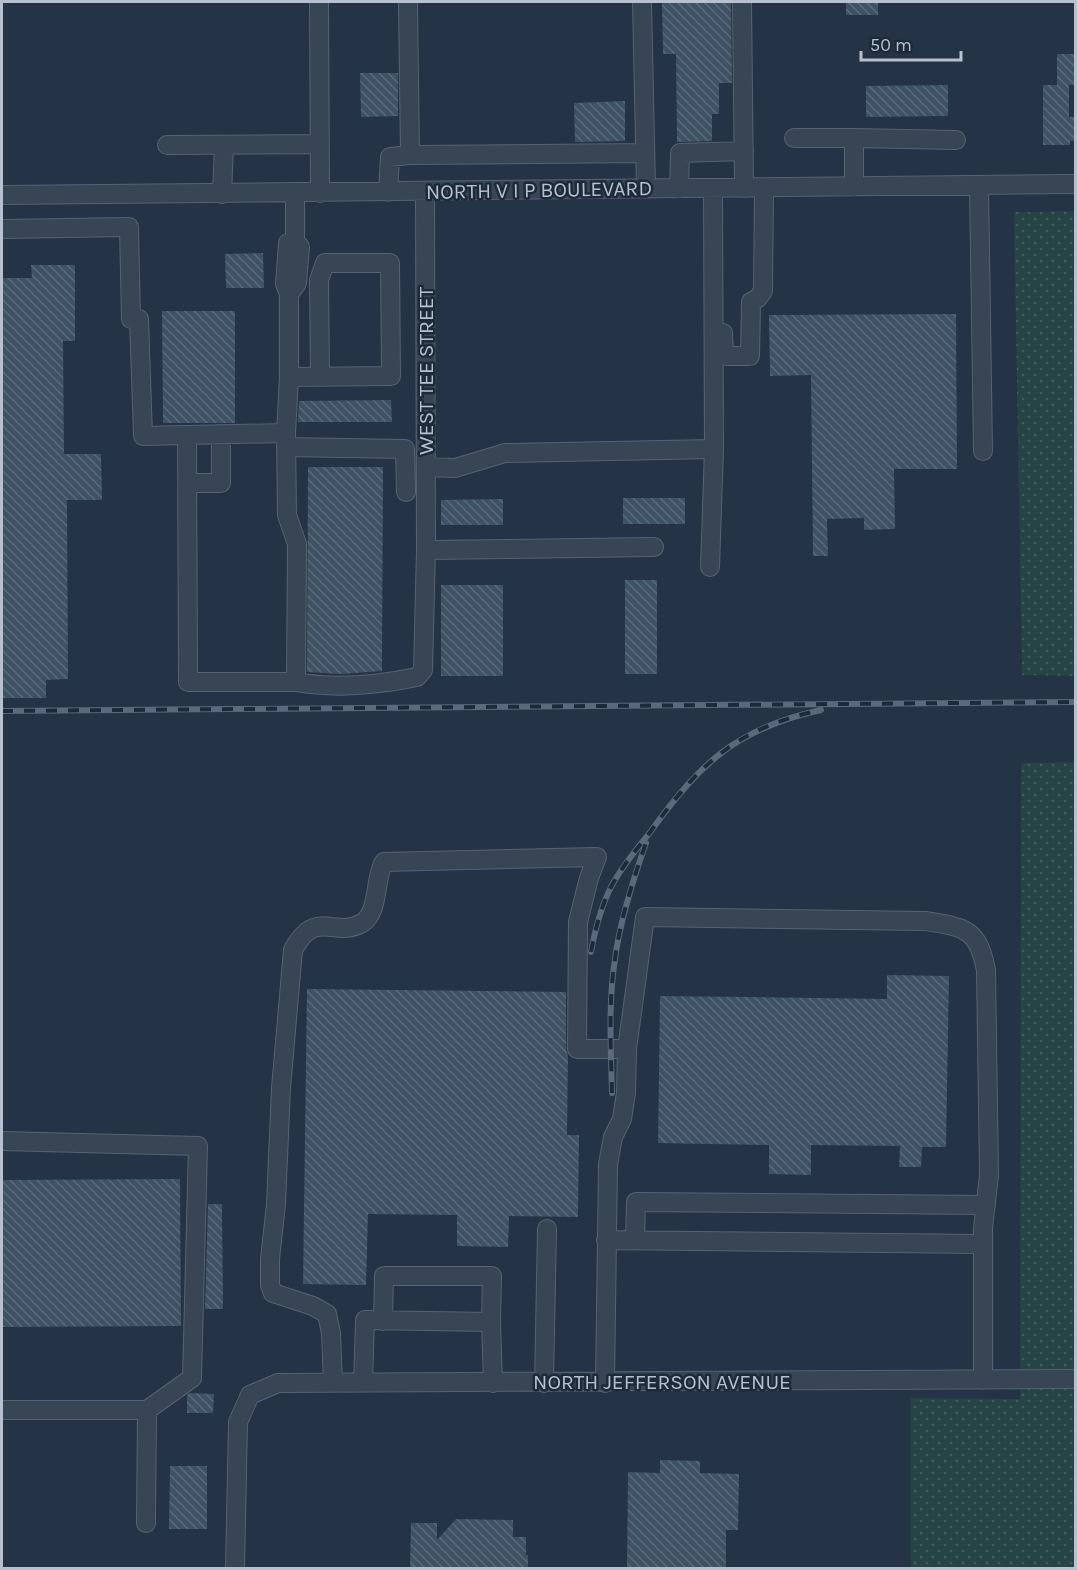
<svg xmlns="http://www.w3.org/2000/svg" width="1077" height="1570" font-family="Karla,sans-serif">
	<style>
		.grass { fill: url(#grass-dots) }
		.building { fill: url(#building-back-hatch) }
		.lines { fill: none; stroke-linecap: round; stroke-linejoin: round }
		.minor-casing { stroke: #576371; stroke-width: 20 }
		.minor { stroke: #384554; stroke-width: 18 }
		.rail-casing { stroke: #5a697b; stroke-width: 6 }
		.rail { stroke: #1d2a39; stroke-width: 4; stroke-dasharray: 11; stroke-linecap: butt }
		.labels { text-anchor: middle; stroke-width: 5; stroke-linejoin: round; paint-order: stroke }
		.street-label { font-size: 21px; fill: #b6c0ce; stroke: #1d2a39 }
	</style>
	<defs>
		<pattern id="grass-dots" width="8" height="8" patternUnits="userSpaceOnUse" patternTransform="scale(1.5)"><rect width="8" height="8" fill="#264345"/><path d="M2 2h.1M6 6h.1" fill="none" stroke="#435c5f" stroke-width="1.8" stroke-linecap="round"/></pattern>
		<pattern id="building-back-hatch" width="6" height="6" patternUnits="userSpaceOnUse" patternTransform="scale(1.5)"><rect width="6" height="6" fill="#3f5264"/><path d="M-1 5l2 2M0 0l6 6M5-1l2 2" fill="none" stroke="#586979"/></pattern>
	</defs>
	<rect width="100%" height="100%" fill="#243345"/>
	<path class="grass" d="M1075,211V676L1022,675L1014,212Z
		M1075,762V1568H911V1398L1020,1399L1021,763Z"/>
	<path class="building" d="M662,2H731L732,83H719V114H712V141L677,142L676,54H663Z
		M846,2H878V15H846Z
		M1057,54H1076V85H1069V117H1076V141H1070V145H1043V85H1057Z
		M360,73H398V116L361,117Z
		M948,85V116L866,117V86Z
		M625,101V141L575,142L574,103Z
		M263,253L264,288H226L225,254Z
		M31,265H75V341H63L64,454H101L102,500H67L68,679L46,680V698H2V278H32Z
		M162,311H235V423H163Z
		M956,314L957,469H894L895,529L864,530V518L827,519L828,556H813L811,375L770,376L769,315Z
		M391,400L392,422H298L299,401Z
		M308,467H383L382,671L341,674L307,672Z
		M623,498H685V524H623Z
		M503,499V525H441V500Z
		M625,580H657V674H625Z
		M441,585H503V676H441Z
		M887,975L949,976L946,1147H922L921,1167H899L900,1146L811,1145V1175L769,1174V1145L658,1143L660,996L887,999Z
		M307,989L566,992V1049L568,1056L567,1135H579L578,1217L509,1216L508,1247L457,1246V1215L368,1214L366,1285L303,1284Z
		M180,1179L181,1326L2,1327V1180Z
		M208,1204H222L223,1309H205Z
		M190,1393L214,1394L213,1413H187V1395Z
		M660,1460L700,1461V1473L739,1474L738,1530H726V1569H627L628,1472L660,1473Z
		M170,1466H207V1529H169Z
		M456,1519L513,1520V1537H526V1555H528V1569H410L411,1523H437V1540Z"/>
	<g class="lines">
		<defs>
			<path id="minor" d="M319,2L320,193
				M642,2L646,189
				M742,2L744,188
				M794,138H854
				M167,145L320,144
				M410,155L645,153
				M979,185L983,451
				M854,187V138L956,140
				M679,189L680,153L744,151
				M388,192L390,157L410,155L408,2
				M222,194L224,145
				M2,195L1076,184
				M2,229L129,227L131,319H139L143,436L187,435
				M295,241L288,243L285,284L289,294L297,283L300,247L295,241V193
				M289,294V377L391,376L390,263H325L319,280L320,377
				M723,333L724,354L727,356H750L751,302L758,298L763,291L764,188
				M286,433L187,435L188,682H296L297,544L287,515L286,433L289,377
				M286,447L405,449L406,492
				M426,467L455,468L505,453L714,449L713,188
				M188,483H221V435
				M426,550L654,547
				M710,567L714,449
				M296,682C335,689 378,685 417,677L423,670L426,550L425,192
				M2,1141L198,1146L192,1378L147,1410L146,1523
				M606,1240L983,1244
				M635,1240L636,1202L986,1205
				M383,1321L384,1276H492L491,1322
				M333,1383L331,1333L327,1314L313,1306L273,1293L270,1285V1259L276,1204L281,1088L293,950C316,907 334,939 362,923C380,912 374,878 384,862L597,857L589,878L578,922L577,1049H627
				M363,1383L365,1320L491,1322L493,1383
				M544,1383L547,1229
				M605,1383L608,1164L613,1137L622,1119L626,1093L627,1049L645,917L925,921C964,927 978,928 986,970L989,1175L983,1228V1380
				M2,1410H147
				M235,1568L238,1422L250,1395L278,1383L1076,1379"/>
		</defs>
		<use href="#minor" class="minor-casing"/>
		<use href="#minor" class="minor"/>
		<defs>
			<path id="rail" d="M2,711L1076,702
				M591,952C595,930 601,907 611,887C622,866 637,849 651,831C700,763 737,728 821,710
				M612,1093C611,1049 608,1003 615,959C620,920 633,880 646,843"/>
		</defs>
		<use href="#rail" class="rail-casing"/>
		<use href="#rail" class="rail"/>
	</g>
	<g class="labels">
		<g class="street-label">
			<text transform="translate(539 190) rotate(-1)" y="7">NORTH V I P BOULEVARD</text>
			<text transform="translate(426 371) rotate(-90)" y="7">WEST TEE STREET</text>
			<text x="662" y="1389">NORTH JEFFERSON AVENUE</text>
		</g>
	</g>
	<rect width="1077" height="1570" fill="none" stroke="#b6c0ce" stroke-width="6"/>
	<path d="M861 51v9h100v-9" fill="none" stroke="#b6c0ce" stroke-width="3"/>
	<text x="870" y="51" font-size="18" fill="#b6c0ce" stroke="#1d2a39" stroke-width="4.5" paint-order="stroke">50 m</text>
</svg>
